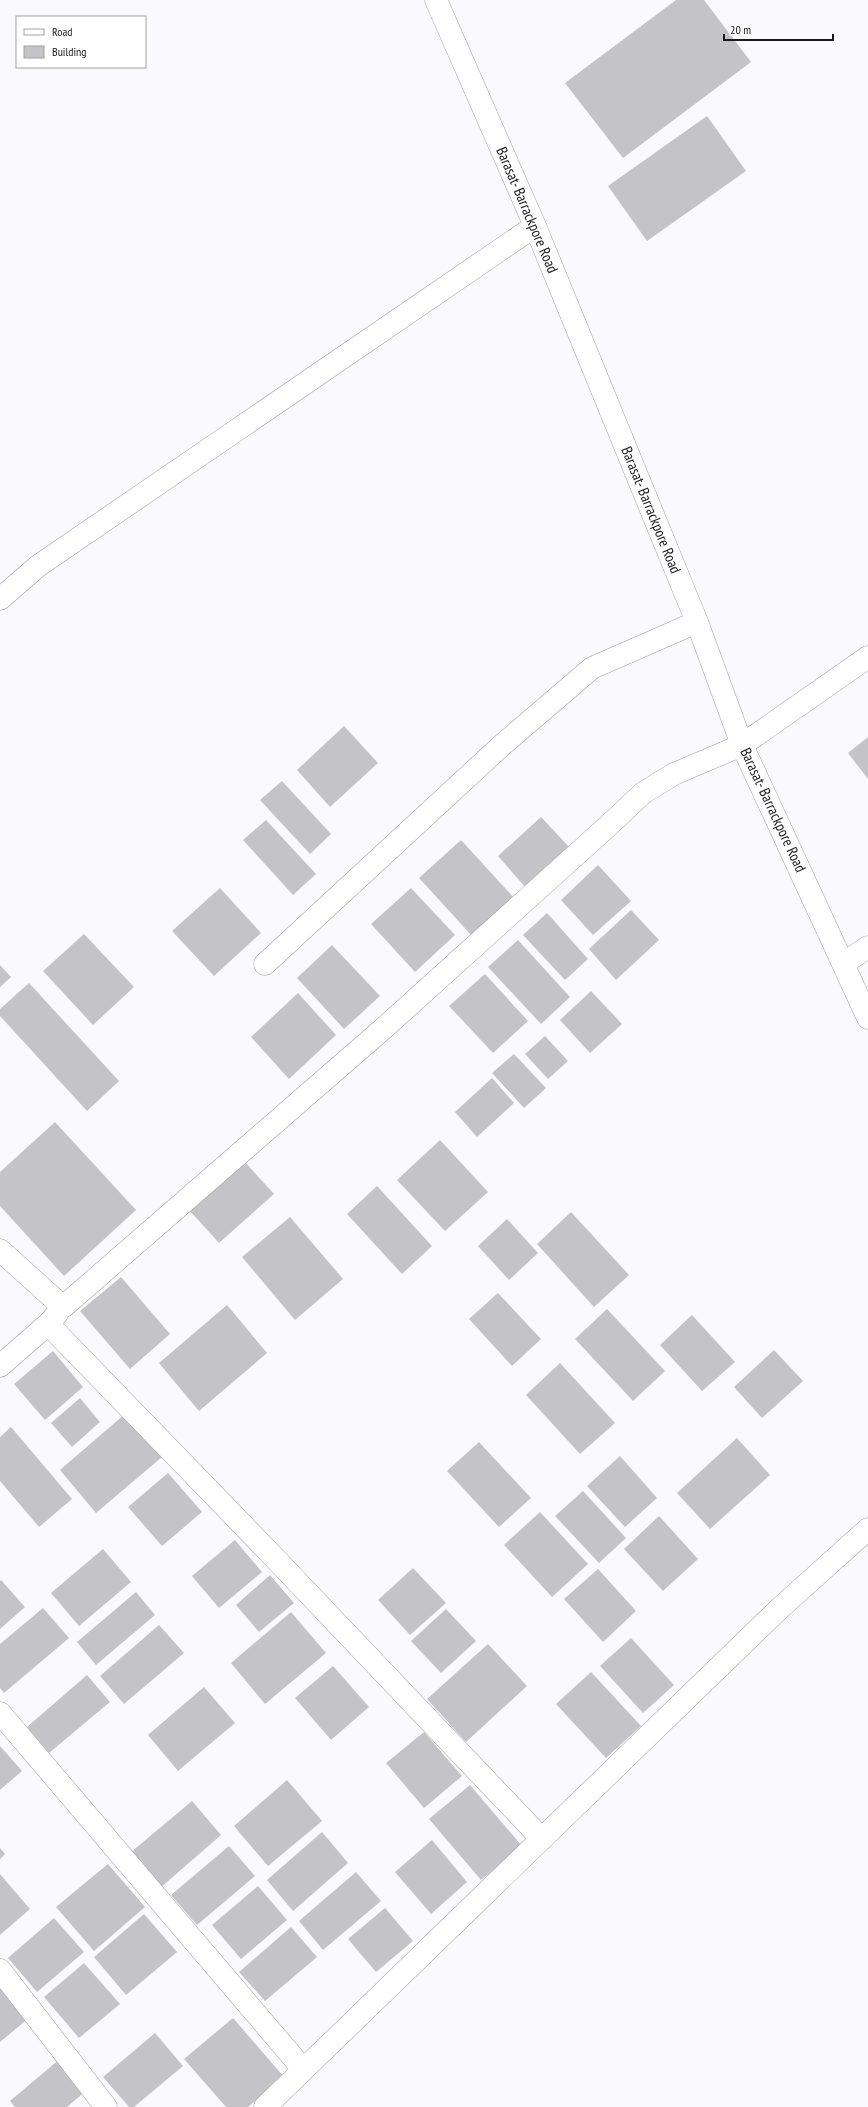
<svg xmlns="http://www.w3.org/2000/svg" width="868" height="2107" font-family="'PT Sans Narrow',sans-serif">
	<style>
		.building { fill: #c3c3c8 }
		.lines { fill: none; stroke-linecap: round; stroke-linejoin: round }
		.minor-casing { stroke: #9f9fa4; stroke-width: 23 }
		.tertiary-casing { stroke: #9f9fa4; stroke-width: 23 }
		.primary-casing { stroke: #9f9fa4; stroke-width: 23 }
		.minor { stroke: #fff; stroke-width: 22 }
		.tertiary { stroke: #fff; stroke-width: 22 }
		.primary { stroke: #fff; stroke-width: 22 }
		.labels { text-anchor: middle; stroke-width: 3; stroke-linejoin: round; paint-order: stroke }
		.street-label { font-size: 15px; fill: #1a1a1c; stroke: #fff }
	</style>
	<rect width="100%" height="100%" fill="#f9f9fe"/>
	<path class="building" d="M676,0H704L751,62L623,158L565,83Z
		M707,116L746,171L647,241L608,186Z
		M344,726L378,763L330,807L297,770Z
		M868,737V779L848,753Z
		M282,781L331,834L310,854L260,800Z
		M541,817L571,849L527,889L498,856Z
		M266,820L316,874L293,895L243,840Z
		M461,840L515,899L474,938L419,878Z
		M598,865L631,901L593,935L561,900Z
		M220,888L261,933L214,976L172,931Z
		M411,888L455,935L415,972L371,924Z
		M631,910L659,940L616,980L589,949Z
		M547,913L588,959L565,980L523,935Z
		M84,934L134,987L93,1025L43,971Z
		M518,940L570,997L541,1024L488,967Z
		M332,945L380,996L344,1029L297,978Z
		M0,965L11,977L0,987Z
		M485,974L528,1021L493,1053L449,1006Z
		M29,983L119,1081L87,1111L0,1016V1009Z
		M591,991L622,1024L590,1053L560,1020Z
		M298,993L336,1035L289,1079L251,1037Z
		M545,1036L568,1061L548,1079L525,1054Z
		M514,1054L546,1088L524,1108L492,1073Z
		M492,1078L514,1103L477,1137L455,1112Z
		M55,1122L136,1210L64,1276L0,1206V1172Z
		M440,1140L488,1192L445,1231L397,1180Z
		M244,1161L274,1194L219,1243L190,1211Z
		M377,1186L432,1246L402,1274L347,1214Z
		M571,1212L629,1275L594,1307L537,1244Z
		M290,1217L343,1279L295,1320L242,1257Z
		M507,1219L538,1253L509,1280L478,1246Z
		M121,1277L170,1334L130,1369L80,1311Z
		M498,1293L541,1339L512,1366L469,1319Z
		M227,1305L267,1353L199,1411L159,1363Z
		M607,1309L665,1371L633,1401L575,1339Z
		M692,1315L735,1362L702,1391L660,1345Z
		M774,1350L803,1381L762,1418L734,1387Z
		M53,1351L83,1387L45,1420L14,1384Z
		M560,1363L615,1423L580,1454L526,1395Z
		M80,1398L100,1422L72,1447L51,1423Z
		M125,1414L162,1457L96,1513L60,1470Z
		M11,1427L72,1499L39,1527L0,1481V1437Z
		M737,1438L770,1475L710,1529L677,1493Z
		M479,1442L531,1498L499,1527L447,1471Z
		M620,1456L657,1498L625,1527L587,1486Z
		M168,1473L202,1512L162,1546L128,1507Z
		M583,1491L626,1538L599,1563L555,1516Z
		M540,1512L588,1564L552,1597L504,1545Z
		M659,1516L698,1559L663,1591L624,1549Z
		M235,1540L262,1572L219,1608L192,1576Z
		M103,1549L131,1582L79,1626L51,1593Z
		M413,1568L446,1603L410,1635L378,1600Z
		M598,1569L636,1611L603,1642L564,1599Z
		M270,1575L294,1603L259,1632L236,1605Z
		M1,1580L25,1607L0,1629V1581Z
		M136,1592L155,1615L96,1665L77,1642Z
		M43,1608L69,1638L4,1693L0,1688V1644Z
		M446,1609L476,1641L441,1673L411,1641Z
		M291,1612L326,1653L265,1704L231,1663Z
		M159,1625L184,1653L124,1704L100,1676Z
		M631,1638L674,1685L643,1713L600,1666Z
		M488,1644L527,1686L466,1742L427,1699Z
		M333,1666L369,1707L331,1740L295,1698Z
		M591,1672L641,1726L606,1758L556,1704Z
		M87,1675L110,1702L49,1753L27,1727Z
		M204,1687L235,1723L178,1771L148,1735Z
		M424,1732L462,1776L424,1808L386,1763Z
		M0,1746L22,1771L0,1790Z
		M287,1780L322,1821L268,1866L234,1826Z
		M470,1785L522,1846L481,1880L429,1819Z
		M192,1801L221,1835L160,1888L130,1853Z
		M322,1832L348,1863L293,1911L267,1880Z
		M432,1840L467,1882L431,1914L395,1872Z
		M229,1846L255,1876L197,1925L171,1895Z
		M0,1848L5,1854L0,1859Z
		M108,1864L145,1907L94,1951L56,1907Z
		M356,1872L381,1901L323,1950L299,1921Z
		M0,1874L30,1909L0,1935Z
		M258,1886L287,1920L241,1959L212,1925Z
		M385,1908L413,1941L376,1972L348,1939Z
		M144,1914L177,1952L126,1995L94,1957Z
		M54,1918L84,1952L37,1992L8,1958Z
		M291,1927L317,1957L265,2001L239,1972Z
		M84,1963L120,2004L79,2038L44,1997Z
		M0,1984L29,2018L0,2042Z
		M233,2018L284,2077L248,2107H226L184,2059Z
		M155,2033L183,2066L134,2107H129L103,2077Z
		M61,2058L88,2089L67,2107H15L10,2101Z"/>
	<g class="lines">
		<defs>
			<path id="minor" d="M0,599L38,566L535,226
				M844,963L868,947
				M265,964L501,746L592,668L697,622
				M0,1250L63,1307L384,1028L609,825L643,793L674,774L742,745
				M48,1324L268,1551L542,1839
				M0,1366L48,1324L57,1314
				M0,1713L303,2069
				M0,1970L106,2107
				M265,2107L779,1609L868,1529"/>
			<path id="tertiary" d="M742,745L868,657"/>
			<path id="primary" d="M436,0L535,226L697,622L742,745L868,1018"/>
		</defs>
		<use href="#minor" class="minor-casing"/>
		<use href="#tertiary" class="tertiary-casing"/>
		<use href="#primary" class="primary-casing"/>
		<use href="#minor" class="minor"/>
		<use href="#tertiary" class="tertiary"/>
		<use href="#primary" class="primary"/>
	</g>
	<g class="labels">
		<g class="street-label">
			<text transform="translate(527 210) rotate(67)" y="5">Barasat- Barrackpore Road</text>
			<text transform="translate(651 510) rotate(68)" y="5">Barasat- Barrackpore Road</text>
			<text transform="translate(773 810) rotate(65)" y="5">Barasat- Barrackpore Road</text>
		</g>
	</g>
	<rect x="16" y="16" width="130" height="52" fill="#ffffff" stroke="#a3a3a4"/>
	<rect x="24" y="29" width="20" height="6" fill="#ffffff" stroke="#a3a3a4"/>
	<text x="52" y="36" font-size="12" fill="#1a1a1c">Road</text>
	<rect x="24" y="46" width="20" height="12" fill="#c3c3c8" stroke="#a3a3a4"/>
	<text x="52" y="56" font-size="12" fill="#1a1a1c">Building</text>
	<path d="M724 34v6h109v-6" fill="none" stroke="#1a1a1c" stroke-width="2"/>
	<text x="730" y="34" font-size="12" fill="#1a1a1c" stroke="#ffffff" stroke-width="3" paint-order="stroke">20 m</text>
</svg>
